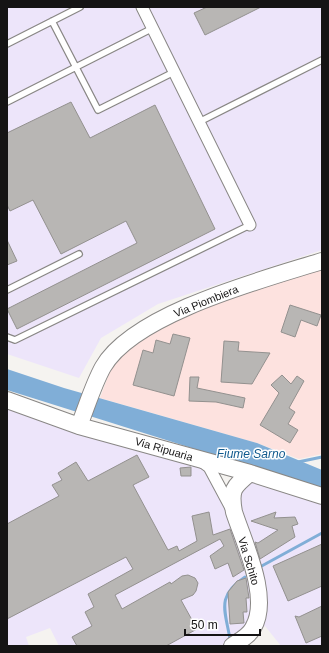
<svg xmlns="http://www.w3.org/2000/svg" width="329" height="653" font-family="Arial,sans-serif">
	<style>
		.commercial { fill: #fde2df }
		.industrial { fill: #ede5fa }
		.water { fill: #80aed7 }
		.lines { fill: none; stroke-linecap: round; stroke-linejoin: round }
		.stream { stroke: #80aed7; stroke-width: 3 }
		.building { fill: #b8b6b4; stroke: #93918f }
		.lane-casing { stroke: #898785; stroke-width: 8 }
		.street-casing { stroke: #898785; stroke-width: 13 }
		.secondary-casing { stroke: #898785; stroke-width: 18 }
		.lane { stroke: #fff; stroke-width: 5.5 }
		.street { stroke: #fff; stroke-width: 11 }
		.secondary { stroke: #fff; stroke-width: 16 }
		.labels { text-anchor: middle; stroke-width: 3; stroke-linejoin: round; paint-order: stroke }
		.street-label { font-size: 11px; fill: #151414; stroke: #fff }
		.water-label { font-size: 12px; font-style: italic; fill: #10598d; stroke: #fff }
	</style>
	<rect width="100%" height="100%" fill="#f5f3f0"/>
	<path class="commercial" d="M322,267V454L299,459L257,443L100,398L110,371L127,350L162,325L207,304Z"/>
	<path class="industrial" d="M7,7H322V250L158,304L101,338L79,378L7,354Z
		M7,408L71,432L140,447L194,462L204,469L224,508L239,507L237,493L250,478L322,503V646H281L265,626L241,646H59L50,628L26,637L29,646H7Z"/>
	<path class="water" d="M7,369L64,388L257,443L322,470V489L7,390Z"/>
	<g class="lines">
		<path class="stream" d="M298,462L322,457
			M258,568L322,533
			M230,639C225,610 216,596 245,577"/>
	</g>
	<path class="building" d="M207,7H261L205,35L194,13Z
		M71,102L90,138L155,105L215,229L17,329L7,309L137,243L126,221L61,254L33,200L10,211L7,205V133Z
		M7,240L17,261L7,265Z
		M290,305L321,315L317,326L301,320L295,337L281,332Z
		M173,334L190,338L174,396L133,385L143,350L153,353L156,340L170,344Z
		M224,341L239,342L238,351L270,353L252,384L221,382Z
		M282,375L291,384L297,376L304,381L289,408L295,412L288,424L298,430L290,443L260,425L279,393L271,385Z
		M190,377H199L197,388L245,398L243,408L216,402L189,401Z
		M137,455L149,477L133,485L168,550L177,546L179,551L197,541L192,516L209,512L213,535L230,529L244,570L233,577L228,563L215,569L210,556L224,546L220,539L115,595L122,609L170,582L171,584L182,576L188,575L195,578L198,583L196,591L193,595L181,600L197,629L166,646H77L72,637L92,626L85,612L94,607L88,594L133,569L126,557L7,619V524L59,496L52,485L62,480L58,473L76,462L88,481Z
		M191,467V476H181L180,468Z
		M276,512L274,518L295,517L298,524L292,526L295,537L260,559L255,542L258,543L278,530L251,521Z
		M322,544V586L288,601L273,566Z
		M246,578L249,598H246L247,612H243L244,623L230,624L228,592L237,581Z
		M322,606V636L306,643L295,616L299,617Z"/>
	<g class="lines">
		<defs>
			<path id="lane" d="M52,21L98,110L174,72
				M7,44L80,7
				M7,102L153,28
				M199,122L322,60
				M7,290L79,254
				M7,337L15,340L250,225"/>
			<path id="street" d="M142,7L250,225
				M201,461L209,467L231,508"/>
			<path id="secondary" d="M7,400L79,426L250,473L322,496
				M79,426C87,406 93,385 103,367C134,313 265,279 322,261
				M232,646C239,641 249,636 253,628C271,598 244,543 234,512C230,490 233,487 250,473"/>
		</defs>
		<use href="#lane" class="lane-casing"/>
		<use href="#street" class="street-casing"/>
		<use href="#secondary" class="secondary-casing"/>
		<use href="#lane" class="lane"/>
		<use href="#street" class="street"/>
		<use href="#secondary" class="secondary"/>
	</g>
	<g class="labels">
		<g class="street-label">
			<text transform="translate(206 301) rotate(-22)" y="4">Via Piombiera</text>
			<text transform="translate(164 449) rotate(16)" y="4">Via Ripuaria</text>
			<text transform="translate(249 561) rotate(73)" y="4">Via Schito</text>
		</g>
		<g class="water-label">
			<text x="251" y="458">Fiume Sarno</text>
		</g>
	</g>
	<rect width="329" height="653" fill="none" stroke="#151414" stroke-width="16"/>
	<path d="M185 629v6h75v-6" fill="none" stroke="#151414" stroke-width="2"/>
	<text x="191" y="629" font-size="12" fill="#151414" stroke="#ffffff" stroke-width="3" paint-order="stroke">50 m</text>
</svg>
